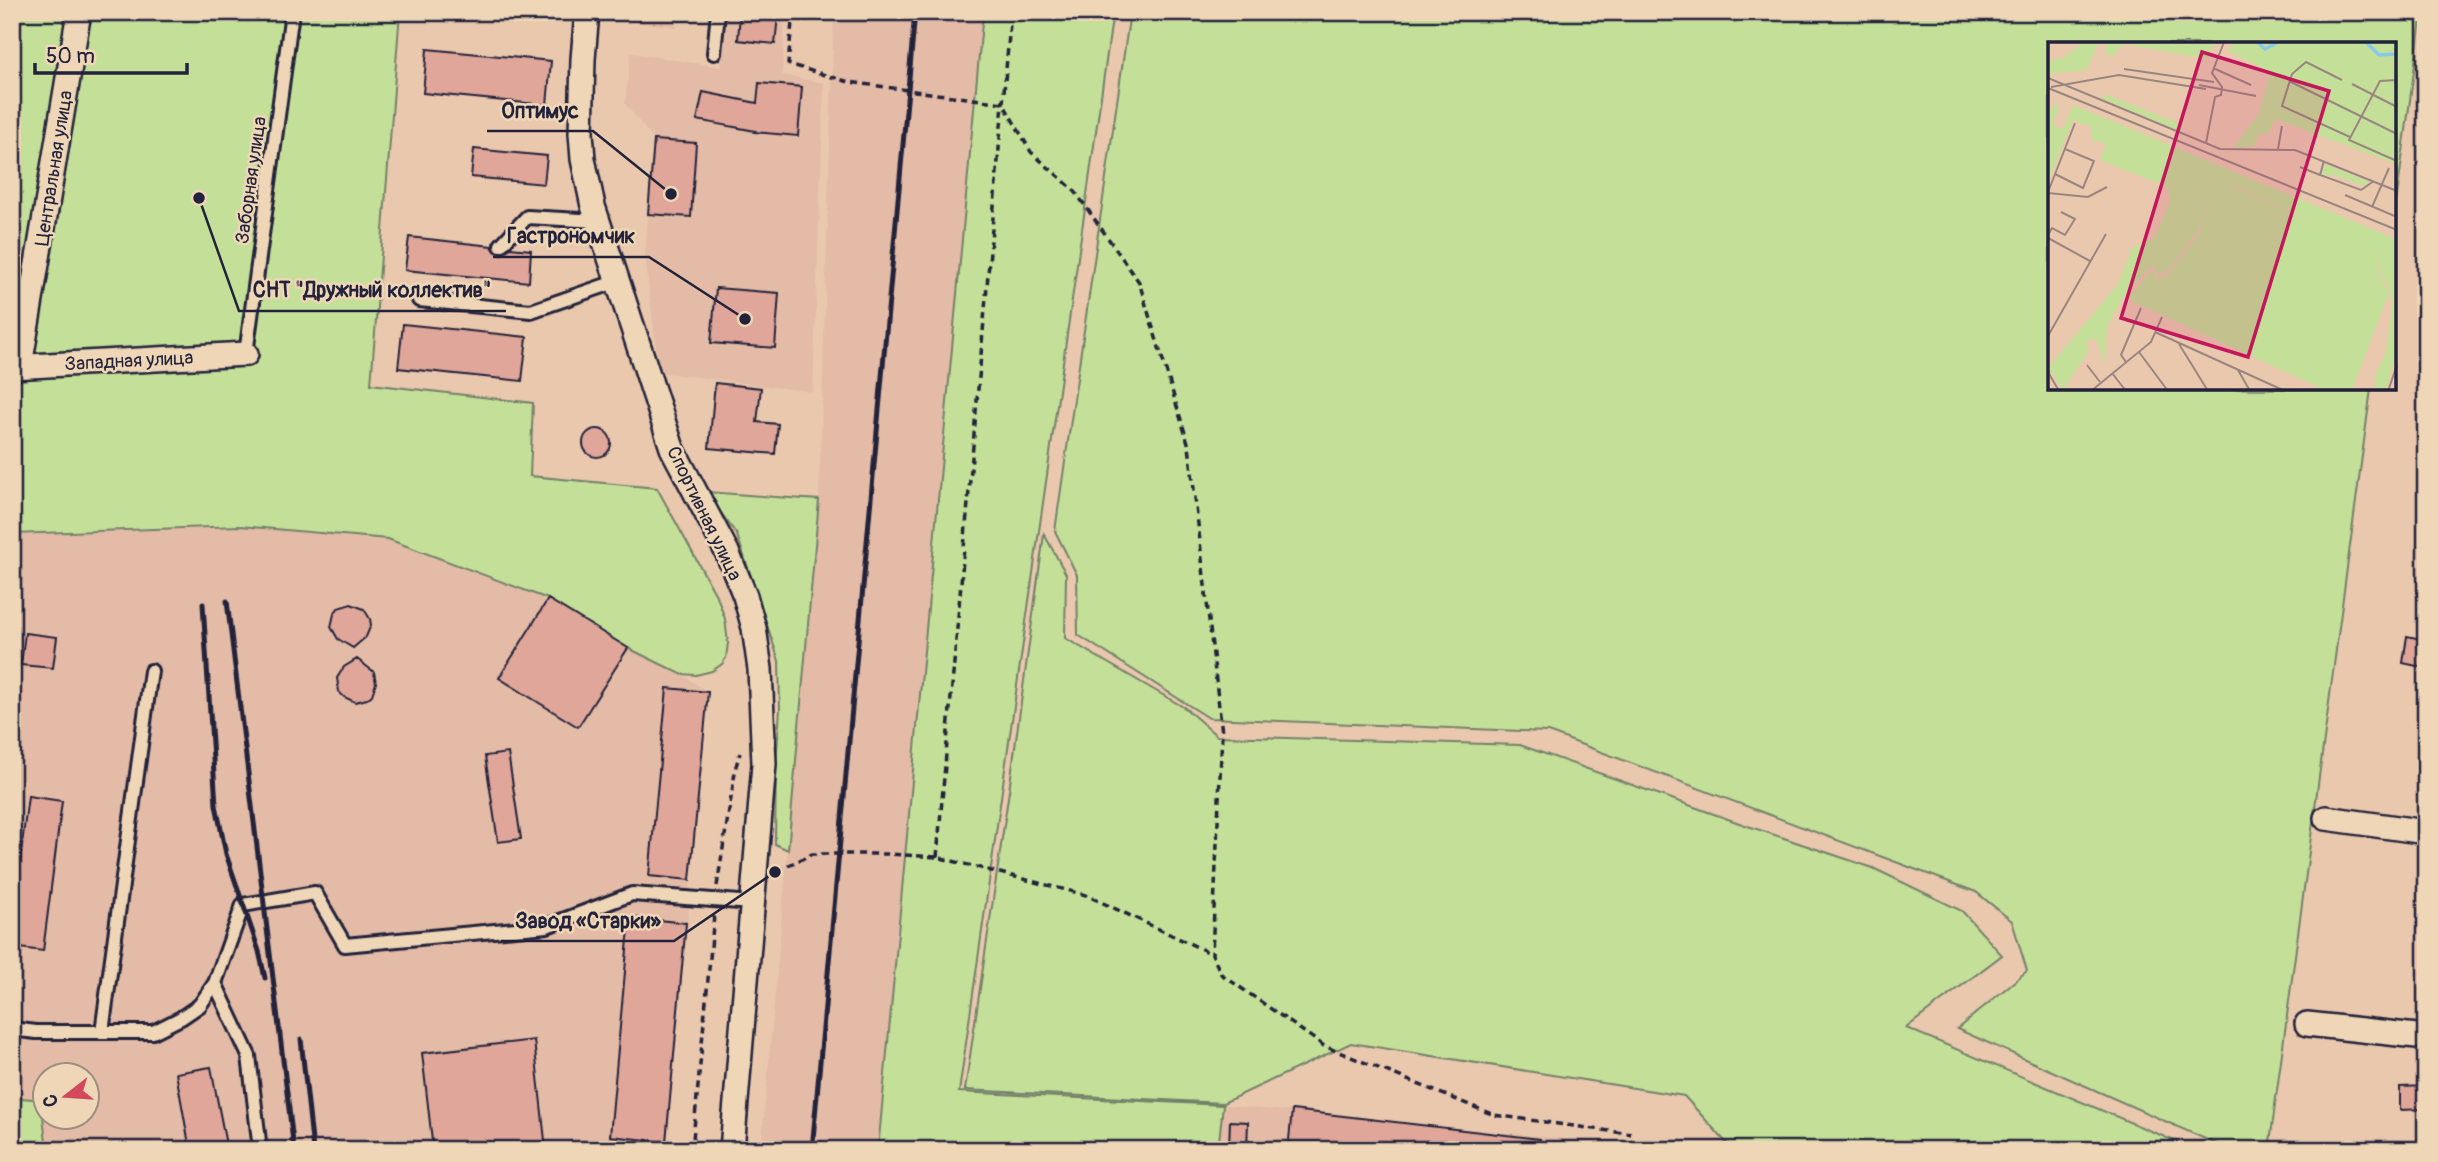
<svg xmlns="http://www.w3.org/2000/svg" width="2438" height="1162" font-family="Pangolin,sans-serif">
	<style>
		.built { fill: #e3bba6; fill-rule: evenodd }
		.green { fill: #c4e098; stroke: #73816a; stroke-width: 2 }
		.building { fill: #dfa699; stroke: #22223b; stroke-width: 2 }
		.lines { fill: none; stroke-linecap: round; stroke-linejoin: round }
		.lane-casing { stroke: #22223b; stroke-width: 18 }
		.street-casing { stroke: #22223b; stroke-width: 28 }
		.path { stroke: #22223b; stroke-width: 3.5; stroke-dasharray: 7 5; stroke-linecap: butt }
		.lane { stroke: #eed6b7; stroke-width: 12 }
		.street { stroke: #eed6b7; stroke-width: 23 }
		.rail { stroke: #22223b; stroke-width: 5 }
		.labels { text-anchor: middle; stroke-width: 5; stroke-linejoin: round; paint-order: stroke }
		.street-label { font-size: 19px; fill: #22223b; stroke: #eed6b7 }
		.inset-river { fill: none; stroke: #88c9e9; stroke-width: 3.5 }
		.inset-road { fill: none; stroke: #9a8680; stroke-width: 2 }
		.view { fill: #c2185b; fill-opacity: 0.15; stroke: #c2185b; stroke-width: 3.5 }
		.inset-edge { fill: none; stroke: #22223b; stroke-width: 3.5 }
		.leader { fill: none; stroke: #22223b; stroke-width: 2.5 }
		.callout-dot { fill: #22223b; stroke: #eed6b7; stroke-width: 2.5 }
		.callout-label { font-size: 21px; text-anchor: middle; font-weight: bold; fill: #22223b; stroke: #eed6b7; stroke-width: 5; stroke-linejoin: round; paint-order: stroke }
	</style>
	<rect width="100%" height="100%" fill="#eac8ae"/>
	<filter id="ink" filterUnits="userSpaceOnUse"><feTurbulence type="fractalNoise" baseFrequency=".0143" numOctaves="2"/><feDisplacementMap in="SourceGraphic" scale="14" xChannelSelector="R" yChannelSelector="G"/><feConvolveMatrix kernelMatrix="1 2 1 2 8 2 1 2 1" color-interpolation-filters="sRGB"/></filter>
	<g filter="url(#ink)">
		<path class="built" d="M637,12H676V27L636,22Z
			M725,12H785L782,75L824,83L813,392L659,372L645,256L654,140L625,104L631,53L721,67Z
			M834,12H983L878,1150H761L819,500Z
			M249,527L388,539L548,599L628,648L681,674L708,692L667,1150H47L41,1101L12,1097V534ZM46,1074H88V1116H46Z
			M1223,1105L1618,1144L1629,1150H1218Z"/>
		<path class="green" d="M12,12H400L371,384L533,403L530,476L657,488L718,599L725,619L728,643L726,658L722,664L712,671L696,675L681,674L628,648L548,599L388,539L240,526L12,534Z
			M983,12H1113L959,1092L1223,1105L1218,1150H878Z
			M1130,12H2422L2394,218V44H2050V388L2371,389L2269,1150H2230L1957,1029L2027,971L2012,921L1976,892L1548,732L1209,718L1078,635L1077,575L1055,531Z
			M706,492L819,500L788,850L775,844L776,766L780,709L779,661L737,535Z
			M1044,534L1066,574L1065,638L1185,708L1217,736L1520,745L1742,824L1873,868L1962,911L2002,955L1906,1028L2177,1142L2186,1150H1733L1684,1096L1351,1043L1223,1103L965,1090L1009,791Z
			M12,1097L41,1100L47,1150H12Z"/>
		<path class="building" d="M740,13L778,16L775,44L738,40Z
			M427,49L551,61L547,105L423,93Z
			M759,83L802,87L798,136L754,132L755,131L697,120L703,92L757,103Z
			M654,140L696,143L691,217L648,214Z
			M474,149L547,156L544,184L471,177Z
			M409,237L492,246L495,251L500,254L504,253L510,248L531,250L529,282L405,270Z
			M716,288L779,293L775,348L711,343Z
			M403,324L527,337L522,381L398,368Z
			M715,383L761,388L757,422L778,424L775,454L709,448Z
			M583 443a14 14 0 1 1 28 0a14 14 0 1 1-28 0Z
			M548,599L628,648L578,727L499,678Z
			M351,604L364,609L370,619L371,625L366,637L353,648L338,639L331,627L334,614L338,608Z
			M25,633L57,637L53,668L21,665Z
			M2407,636L2426,640V668L2403,663Z
			M357,659L374,672L376,683L372,695L367,699L355,702L344,697L339,692L337,678L344,667Z
			M667,688L708,692L690,880L649,876Z
			M508,753L521,839L498,842L485,756Z
			M28,796L62,801L43,951L12,947V868L19,869Z
			M630,917L686,923L666,1142L610,1136Z
			M534,1040L546,1150H433L422,1053Z
			M211,1067L227,1150H190L176,1073Z
			M2426,1086V1109L2400,1110V1087Z
			M1292,1110L1540,1139L1539,1150H1288Z
			M1230,1121L1248,1122L1247,1148L1229,1147Z"/>
		<g class="lines">
			<defs>
				<path id="lane" d="M714,53L718,12
					M501,245L527,217L598,221
					M419,300L531,311L618,281
					M246,354L292,12
					M215,983L249,1056L260,1150
					M12,1029L36,1032H153L181,1018L200,1005L215,983L243,905L315,893L345,945L547,926L632,894L753,903
					M102,1032L151,671"/>
				<path id="street" d="M587,12L583,59L581,133L583,159L593,206L672,448L727,552L745,596L754,628L760,669L764,764L732,1150
					M20,366L79,12
					M12,367L246,354
					M2326,818L2426,832
					M2307,1024L2426,1037"/>
			</defs>
			<use href="#lane" class="lane-casing"/>
			<use href="#street" class="street-casing"/>
			<path class="path" d="M793,12L788,64L849,82L1003,103L1031,152L1074,190L1139,282L1189,446L1222,733L1212,954L1221,974L1324,1046L1494,1115L1631,1134
				M937,857L1011,12
				M777,871L812,854H888L937,857L1086,895L1212,954
				M717,886L736,766L740,753
				M692,1150L714,915"/>
			<use href="#lane" class="lane"/>
			<use href="#street" class="street"/>
			<path class="rail" d="M227,601L294,1150
				M203,604L216,805L226,854L259,951L265,978
				M301,1039L313,1150
				M812,1150L915,12"/>
		</g>
	</g>
	<g class="labels">
		<g class="street-label">
			<text transform="translate(53 168) rotate(-81)" y="7">Центральная улица</text>
			<text transform="translate(250 180) rotate(-82)" y="7">Заборная улица</text>
			<text transform="translate(129 360) rotate(-3)" y="7">Западная улица</text>
			<text transform="translate(705 513) rotate(64)" y="7">Спортивная улица</text>
		</g>
	</g>
	<g transform="translate(2048 42)">
		<rect width="348" height="348" fill="#eac8ae"/>
		<path d="M35,0H51L39,28L0,32V19L15,16ZM59,0H167L160,17L76,2L64,15L57,11ZM185,0H348V122L227,77L219,93L212,91L206,104L185,106L210,73L223,30L181,10ZM57,52L135,83L132,89L55,57ZM5,62L11,65L4,83L15,87L25,63L348,197V314L338,348H327L328,332L338,310L344,264L340,243L331,229V210L330,230L341,250L304,348H277L79,257L104,228L108,237L118,234L150,193L162,156L149,190L124,224L110,235L105,223L74,256L59,285L57,321L48,297L38,299L41,309L15,348L0,326L70,242L84,206L106,196L122,161L120,145L52,118L58,102L44,98L43,85L25,78L0,140V75ZM175,145H189L314,203L188,146ZM277,122L322,140L315,144L283,132L280,135L274,132Z" fill="#c4e098" fill-rule="evenodd"/>
		<path class="inset-river" d="M209,0L217,7L230,0M318,0L331,13L349,12"/>
		<path class="inset-road" d="M165,26L203,43M76,27L166,40M0,36L172,107L247,108L349,149M294,38L258,20L244,32L234,64L302,95M349,38L332,39L301,98L349,119M241,39L349,92M304,42L349,65M151,43L208,54M3,45L71,33L158,47M0,46L349,188M158,101L167,55L173,53L174,45L164,31L176,0M230,107L234,84M276,119L272,133L313,148L326,139M252,125L272,133M7,132L35,146L46,119L17,107M0,150L27,81M0,151L40,155L59,145M297,153L349,175M324,165L341,126M0,193L4,186L17,193L27,177L13,170M0,196L42,219M107,290L237,349M0,294L58,192M131,302L160,349M91,310L120,349M78,320L73,313L93,266M39,323L52,340M190,328L202,349M0,330L11,349M64,331L78,349M43,349L103,300L114,275M340,349L349,323"/>
		<path class="view" d="M154,10L281,49L200,315L73,276Z"/>
		<rect width="348" height="348" class="inset-edge"/>
	</g>
	<path class="leader" d="M671 194L593 131H487M745 319L649 257H493M199 198L239 311H506M775 872L674 941H501"/>
	<g class="callout-dot">
		<circle cx="671" cy="194" r="7"/>
		<circle cx="745" cy="319" r="7"/>
		<circle cx="199" cy="198" r="7"/>
		<circle cx="775" cy="872" r="7"/>
	</g>
	<g class="callout-label">
		<text x="540" y="118">Оптимус</text>
		<text x="571" y="243">Гастрономчик</text>
		<text x="372" y="297">СНТ "Дружный коллектив"</text>
		<text x="588" y="928">Завод «Старки»</text>
	</g>
	<rect width="2438" height="1162" fill="none" stroke="#eed6b7" stroke-width="42"/>
	<rect x="21" y="21" width="2396" height="1120" fill="none" stroke="#22223b" stroke-width="2.5" filter="url(#ink)"/>
	<g transform="translate(66 1096) rotate(253)"><circle r="33" fill="#eed6b7" stroke="#9c8e85" stroke-width="2"/>
	<path d="M0-5L12 26L0 18L-12 26Z" fill="#d1495b"/>
	<text y="-10" font-size="19" font-weight="bold" text-anchor="middle" fill="#22223b">С</text>
	</g>
	<path d="M35 63v10h152v-10" fill="none" stroke="#22223b" stroke-width="3.5"/>
	<text x="46" y="63" font-size="21" fill="#22223b" stroke="#eed6b7" stroke-width="5" paint-order="stroke">50 m</text>
</svg>
